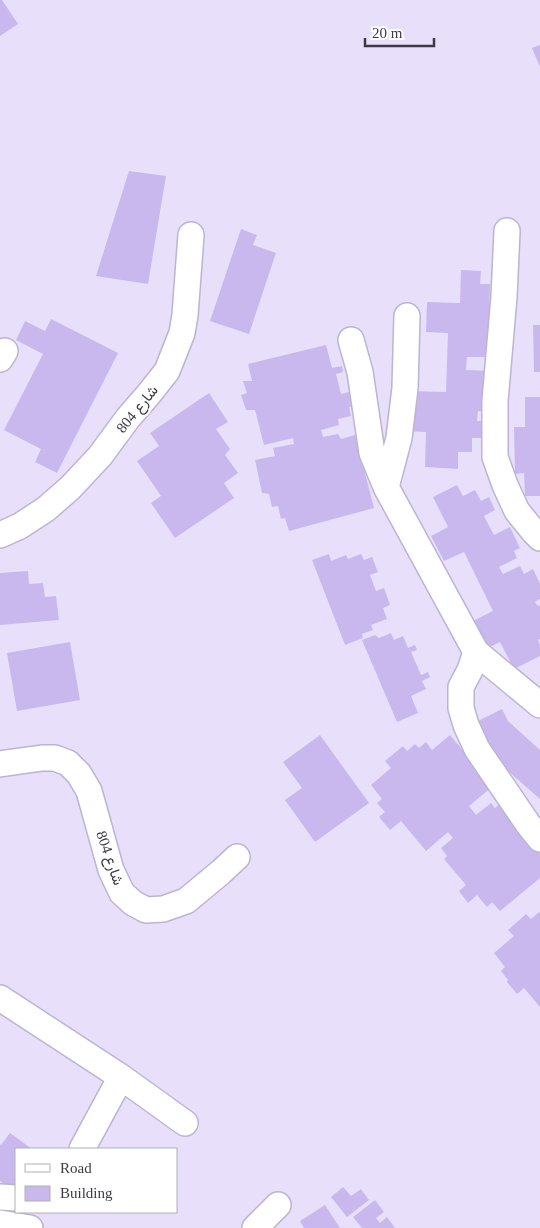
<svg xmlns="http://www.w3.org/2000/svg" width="540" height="1228" font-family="'Times New Roman',Vazirmatn,serif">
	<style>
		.building { fill: #c9b8ee }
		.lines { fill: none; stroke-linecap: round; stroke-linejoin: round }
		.minor-casing { stroke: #bdb3d2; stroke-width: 28 }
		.minor { stroke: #fff; stroke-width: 25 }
		.labels { text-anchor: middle; stroke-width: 4.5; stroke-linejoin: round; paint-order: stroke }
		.street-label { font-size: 15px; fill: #3c3845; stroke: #fff }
	</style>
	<rect width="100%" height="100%" fill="#e8e0fa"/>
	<path class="building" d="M0,0H2L18,24L0,36Z
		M540,45V67L532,48Z
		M129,171L166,176L148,284L96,276Z
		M241,229L257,235L253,245L276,253L249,334L210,321Z
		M461,270L481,271L480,284H490L488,357H467L466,370L493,371L492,412L478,411L477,421H486V438H472V452H458V469L425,467L426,432L405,431L406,391L446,392L448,333L426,332L427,302L460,303Z
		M51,319L118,353L57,473L35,462L41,449L4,430L43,354L16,340L25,321L45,331Z
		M533,325H540V372H534Z
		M326,345L332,368L342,366L343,372L336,374L341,394L353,391L357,405L349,407L351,416L338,419L339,425L321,430L323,437L338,434L341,439L355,435L374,508L289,531L285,518L281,519L278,506L272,507L269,494L262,493L255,460L275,456L273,448L294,444L293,438L264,445L255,410H246L241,395L247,393L243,381H252L248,364Z
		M209,393L228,422L216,429L230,449L225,455L238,473L224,483L234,498L175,538L151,503L161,496L137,461L159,446L150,433Z
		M525,397H540V496H525L524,473L515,474L514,427H525Z
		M457,485L463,496L475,490L481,501L489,497L495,510L484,516L494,535L510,527L520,548L514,551L517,558L499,567L503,574L520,566L524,574L533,569L540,584V599L535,602L538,606L540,605V639L538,640L540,645V656L514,669L500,642L484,650L471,622L493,611L464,552L444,561L431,536L448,527L433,497Z
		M329,554L331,561L346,555L348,559L361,554L364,560L372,557L378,572L370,575L376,591L384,588L390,605L383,608L387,619L371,625L373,630L362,634L363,638L345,645L312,560Z
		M28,571L29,584L43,583L45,597L56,596L59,620L0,625V573Z
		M391,633L394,640L403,636L408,648L415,645L417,650L411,652L421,675L428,672L430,677L422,681L426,689L411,696L418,713L397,722L362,640L375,635L379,638Z
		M70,642L80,700L17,711L7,653Z
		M502,709L508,721L540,750V799L483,749L490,741L480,746L470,725Z
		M320,735L369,803L315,842L285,800L302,788L283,762Z
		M450,735L493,786L469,806L476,815L491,803L495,808L505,800L540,842V878L500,911L492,902L487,907L477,895L468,903L459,891L466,885L444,859L447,856L441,848L453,838L448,832L426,851L401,821L390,830L379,817L385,812L377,803L382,799L371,785L391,768L385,761L403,746L407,751L415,744L419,748L426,742L432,750Z
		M539,912L540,913V1007L524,988L517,994L507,982L508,980L501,971L505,967L494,953L514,936L508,930L526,914L531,919Z
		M10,1133L32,1149H16V1182L11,1189L0,1181V1144L1,1145Z
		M343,1187L351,1196L361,1189L369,1200L347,1217L331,1197Z
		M375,1200L384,1212L376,1218L380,1223L387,1217L395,1228H362L353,1217Z
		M325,1205L340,1228H304L300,1221Z"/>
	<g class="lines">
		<defs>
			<path id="minor" d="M507,231L504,297L495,401V457L505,485L517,511L534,532L540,538
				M351,340L360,372L372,453L386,487L476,652
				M0,359L5,351
				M386,487L399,438L405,388L407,316
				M0,535L20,526L46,509L70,488L100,456L128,418L148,395L167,371L182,333L185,315L191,235
				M540,705L476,652L470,670L461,687V708L466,725L477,749L528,824L540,839
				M0,764L42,758H55L68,763L79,774L89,791L111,870L122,893L133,903L146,910L163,909L186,901L221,872L237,857
				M0,998L121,1077L185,1123
				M82,1149L121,1077
				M0,1197L16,1198
				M0,1223L30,1228
				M255,1228L278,1205"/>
		</defs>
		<use href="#minor" class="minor-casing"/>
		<use href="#minor" class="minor"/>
	</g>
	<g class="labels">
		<g class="street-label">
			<text transform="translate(137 409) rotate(-51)" y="5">شارع 804</text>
			<text transform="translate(110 858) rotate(71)" y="5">شارع 804</text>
		</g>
	</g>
	<rect x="15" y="1148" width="162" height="65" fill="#ffffff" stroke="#b1afb5"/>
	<rect x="25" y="1164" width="25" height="8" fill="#ffffff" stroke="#b1afb5"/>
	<text x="60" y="1173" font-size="15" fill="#3c3845">Road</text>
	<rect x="25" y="1186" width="25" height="15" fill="#c9b8ee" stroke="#b1afb5"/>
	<text x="60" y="1198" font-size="15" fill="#3c3845">Building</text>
	<path d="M365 38v8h69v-8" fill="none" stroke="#3c3845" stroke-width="2.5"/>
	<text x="372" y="38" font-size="15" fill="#3c3845" stroke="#ffffff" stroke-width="4" paint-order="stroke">20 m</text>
</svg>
